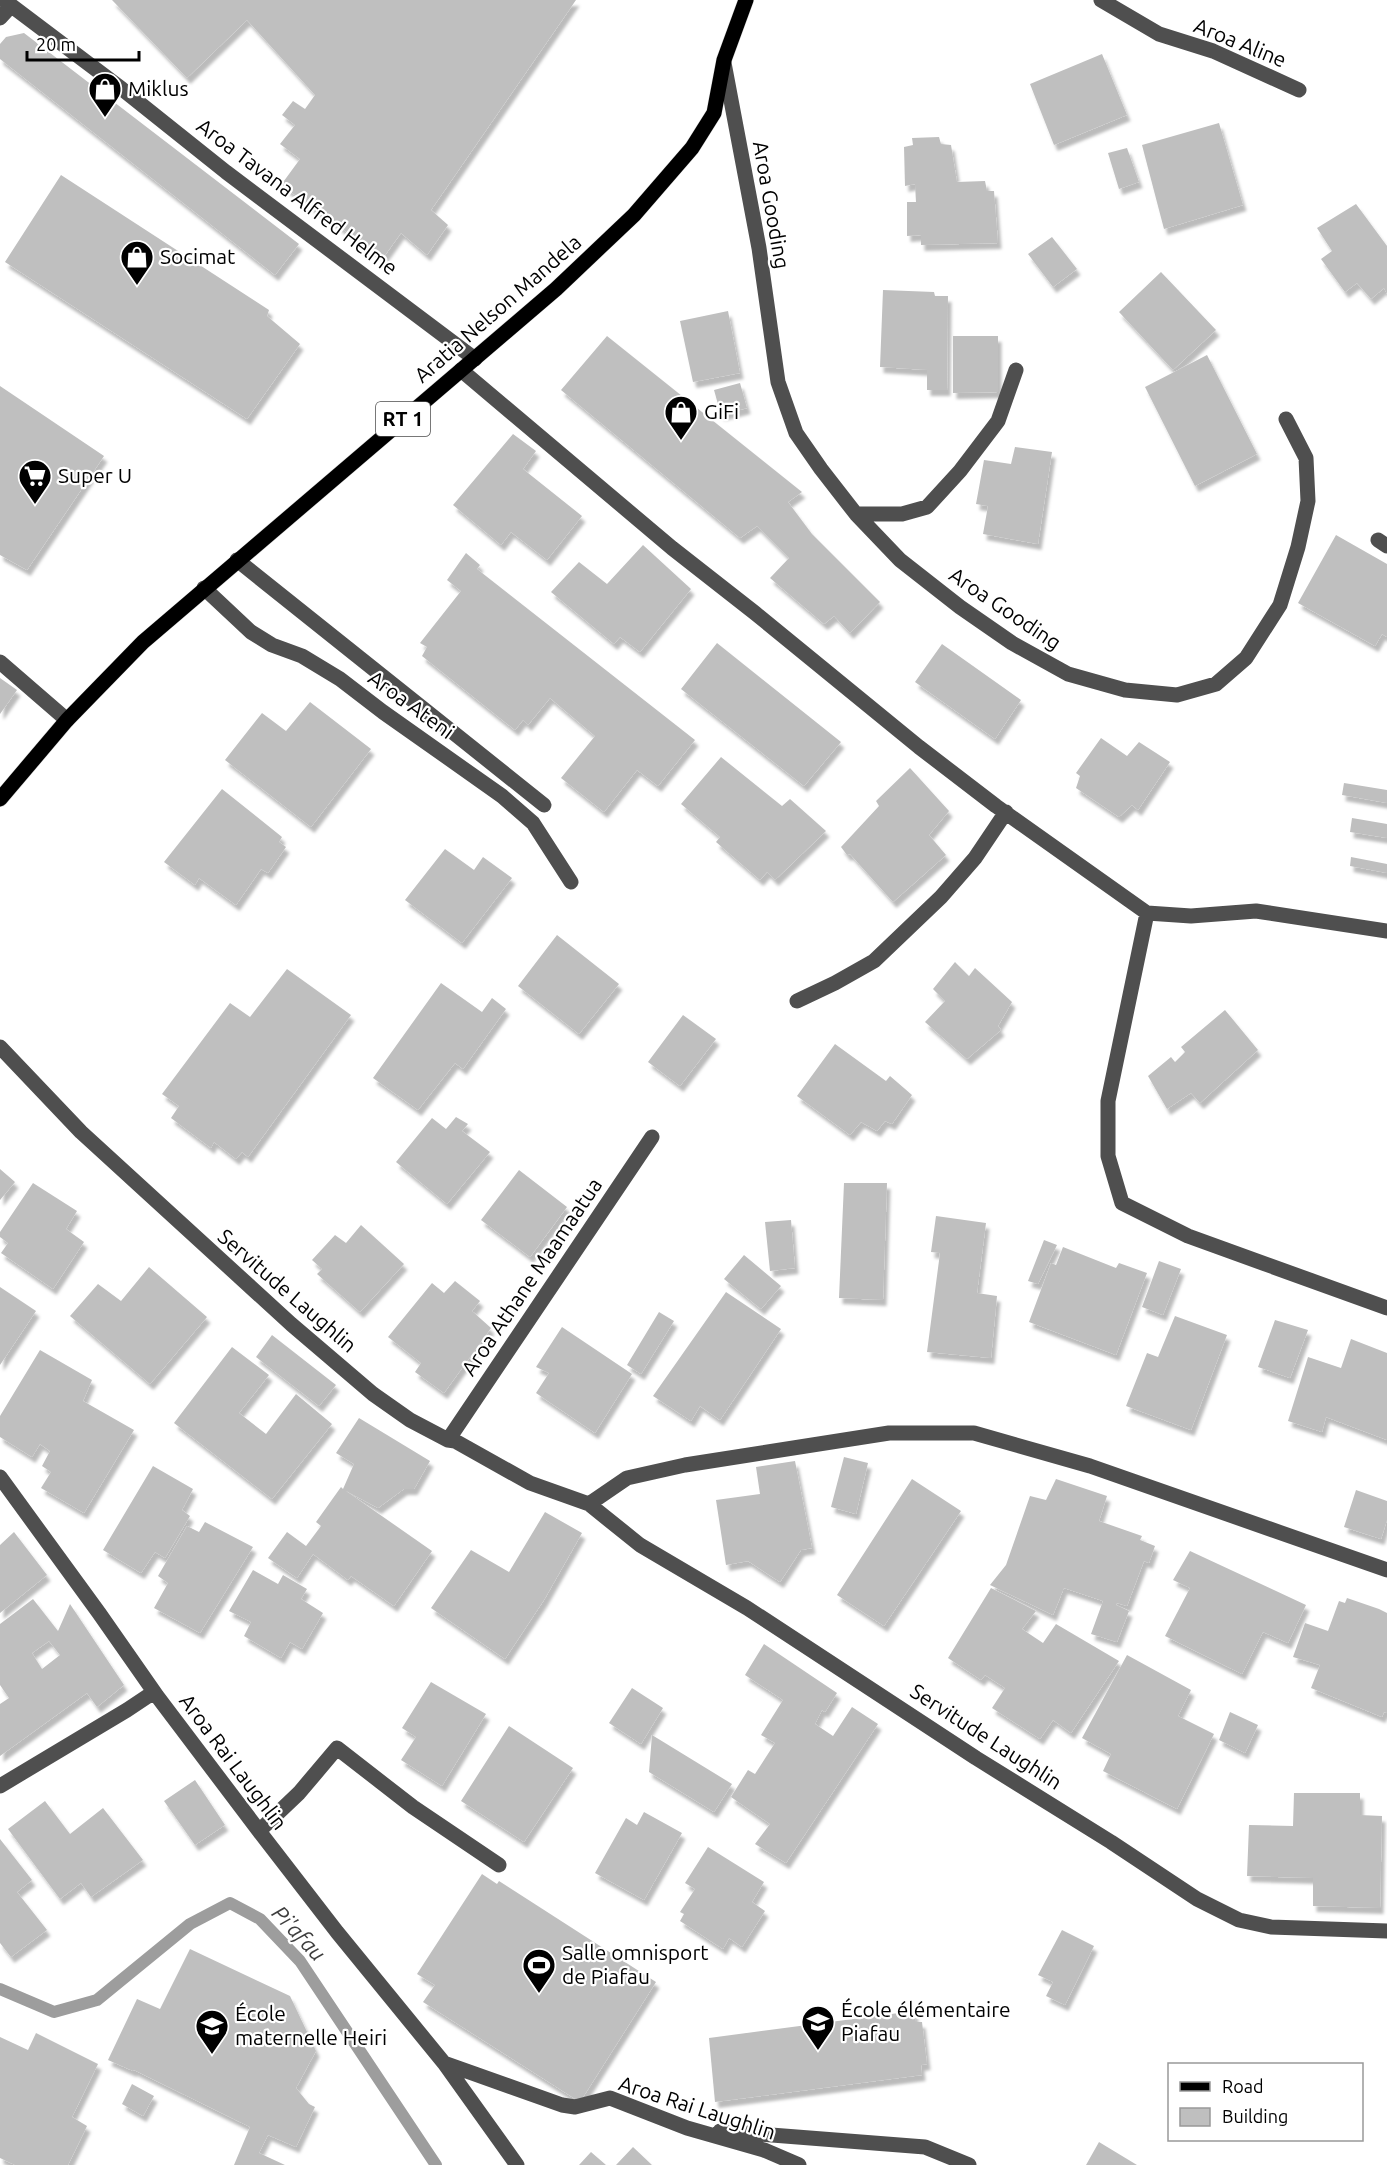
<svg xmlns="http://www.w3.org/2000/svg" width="1387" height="2165" font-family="Ubuntu,sans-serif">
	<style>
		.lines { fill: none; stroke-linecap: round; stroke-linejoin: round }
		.stream { stroke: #9d9d9d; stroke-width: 12 }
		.building { fill: #bfbfbf; fill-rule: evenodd; filter: url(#shadow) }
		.major-casing { stroke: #dbdbdb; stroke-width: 16 }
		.minor { stroke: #4f4f4f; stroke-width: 15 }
		.major { stroke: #000; stroke-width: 15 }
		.labels { text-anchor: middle; stroke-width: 4.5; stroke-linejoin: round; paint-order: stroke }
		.shield { fill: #fff; stroke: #4c4c4c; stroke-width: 1.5 }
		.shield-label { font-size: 20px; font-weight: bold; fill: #000 }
		.street-label { font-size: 21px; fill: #000; stroke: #fff }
		.poi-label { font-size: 21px; fill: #000; stroke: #fff; text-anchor: start }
		.water-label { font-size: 22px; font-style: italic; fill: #3e3e3e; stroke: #fff }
	</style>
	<defs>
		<filter id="shadow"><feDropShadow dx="3.5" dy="6" stdDeviation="1.5" flood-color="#0004"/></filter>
	</defs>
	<rect width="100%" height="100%" fill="#fff"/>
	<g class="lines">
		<path class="stream" d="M0,1989L54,2012L97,2000L190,1924L230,1903L260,1919L300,1961L436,2165"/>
	</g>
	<path class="building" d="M112,0H576L431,210L448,225L427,255L401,233L383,258L281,185L300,159L280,144L295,125L282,115L293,101L305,109L315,95L247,20L187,78Z
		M24,33L299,244L275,275L0,59V44L6,37Z
		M1102,54L1127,115L1054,145L1030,84Z
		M1219,123L1243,205L1164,229L1142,145Z
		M939,137L941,144L951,145L957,182L985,181L987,191H994L998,243L921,245V235L907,236V202H916L915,184L905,186L904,147L913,145L912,138Z
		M1127,148L1139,182L1119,189L1108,153Z
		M61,175L269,310L267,316L300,344L247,419L5,262Z
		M1356,204L1387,246V294L1384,288L1371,299L1357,283L1345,292L1321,259L1332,251L1317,228Z
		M1052,237L1077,269L1053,287L1028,254Z
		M1161,272L1216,330L1173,370L1119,312Z
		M883,290L934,292L935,296H948L947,390H927V370L880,367Z
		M728,311L740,373L693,382L680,321Z
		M607,336L802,492L788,502L812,534L880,602L850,633L834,616L824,624L770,578L789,558L757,526L740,538L561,390Z
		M953,336H998V392L953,393Z
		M1207,355L1257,454L1195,486L1145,387Z
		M740,383L747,408L721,415L714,390Z
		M0,386L104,456L27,570L0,555Z
		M513,434L536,451L523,469L582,516L547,560L511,532L501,545L453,505Z
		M1015,447L1052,452L1038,544L983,534L988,506L976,504L984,460L1011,464Z
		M1336,535L1387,564V637L1382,634L1375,646L1298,603Z
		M643,545L691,589L640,652L620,637L614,644L551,592L579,562L607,584Z
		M466,553L480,565L477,569L695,740L658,786L637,770L604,812L561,778L595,736L550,698L528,725L523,720L515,730L422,656L427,647L420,643L461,591L447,580Z
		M717,643L841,742L804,786L681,689Z
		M942,644L1021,700L995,739L915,682Z
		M0,678L17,690L0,714Z
		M310,702L371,749L311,827L225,760L262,713L286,731Z
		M1101,738L1127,756L1139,742L1170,762L1138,810L1132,805L1119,817L1076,788L1080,776L1076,773Z
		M721,757L782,806L790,799L826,831L775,880L767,872L760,880L716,842L720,837L681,804Z
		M910,768L949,811L929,835L946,855L893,902L850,854L847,855L841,847L879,806L876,801Z
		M1344,783L1387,790V803L1342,795Z
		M222,789L282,837L279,842L286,847L268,873L261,869L236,905L199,878L195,885L164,862Z
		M1352,818L1387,824V838L1350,832Z
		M445,849L474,870L483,857L512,878L462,943L405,900Z
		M1351,857L1387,864V873L1350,866Z
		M557,935L619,984L579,1034L518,986Z
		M955,962L969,976L975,968L1012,1002L998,1026L1001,1030L967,1059L925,1022L945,1001L933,989Z
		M287,969L351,1015L248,1157L242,1152L236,1159L214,1142L211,1148L171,1118L179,1106L162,1094L230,1003L250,1017Z
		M441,983L482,1012L492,998L506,1009L463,1069L455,1063L418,1110L373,1078Z
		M1225,1010L1258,1050L1200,1103L1191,1093L1167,1109L1148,1076L1171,1057L1175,1062L1185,1052L1181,1047Z
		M683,1015L716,1039L680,1086L648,1062Z
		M835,1044L886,1081L890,1076L912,1095L892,1124L885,1121L877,1131L861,1122L850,1135L797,1096Z
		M456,1117L468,1124L462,1131L490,1152L447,1204L396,1162L432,1118L446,1129Z
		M0,1169L15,1182L0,1200Z
		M519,1170L567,1207L530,1257L481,1220Z
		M33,1183L77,1211L66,1229L84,1242L53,1289L1,1253L8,1243L0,1237V1232Z
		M844,1183H887L883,1300L839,1298Z
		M936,1216L986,1223L977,1293L997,1296L991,1358L927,1352L940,1253L931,1252Z
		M791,1220L795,1268L770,1271L765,1222Z
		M361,1225L404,1264L360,1312L317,1274L322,1269L312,1260L335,1235L346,1243Z
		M1044,1240L1057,1245L1038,1284L1028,1281Z
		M1063,1247L1116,1268L1119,1263L1147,1273L1116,1355L1029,1322L1051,1263L1056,1265Z
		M744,1255L781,1286L761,1309L724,1279Z
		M1159,1261L1181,1269L1163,1315L1142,1307Z
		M149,1267L207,1317L150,1384L70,1316L98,1284L121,1301Z
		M455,1281L480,1301L472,1311L491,1328L444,1393L415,1372L421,1363L388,1337L432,1283L444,1293Z
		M0,1287L36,1311L0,1365Z
		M726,1292L781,1329L720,1420L700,1406L691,1421L653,1396Z
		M659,1312L674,1321L641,1374L627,1365Z
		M1175,1316L1227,1335L1191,1430L1126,1406L1147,1353L1158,1357Z
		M1275,1320L1308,1330L1290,1378L1258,1367Z
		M562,1327L632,1374L595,1433L536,1393L549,1373L536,1367Z
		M272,1335L336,1385L319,1406L256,1357Z
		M1351,1339L1387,1353V1440L1326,1417L1322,1432L1288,1421L1308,1357L1341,1368Z
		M232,1347L269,1375L239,1413L266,1434L296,1394L332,1424L272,1499L174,1423Z
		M40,1350L92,1380L83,1401L134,1430L84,1513L41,1488L51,1472L42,1466L50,1451L40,1444L32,1457L0,1437V1416Z
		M359,1418L430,1461L414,1489H404L378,1508L346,1491L432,1551L394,1606L351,1576L348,1580L313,1554L297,1578L268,1558L287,1532L306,1546L321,1526L316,1522L341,1487L343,1489L354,1464L336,1453Z
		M844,1457L868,1463L856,1514L831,1507Z
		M795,1461L812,1548L801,1550L780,1582L748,1561L726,1565L716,1500L760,1494L756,1467Z
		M153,1466L193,1489L182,1510L190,1516L165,1558L155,1552L141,1573L103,1550Z
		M912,1479L961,1511L884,1626L837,1595Z
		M1056,1479L1107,1496L1099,1521L1142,1536L1140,1540L1155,1546L1149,1563L1144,1561L1127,1606L1117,1603L1116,1605L1129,1611L1117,1642L1091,1634L1103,1601L1064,1588L1053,1615L990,1585L1006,1565L1030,1496L1046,1500Z
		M1356,1490L1387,1501V1520L1381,1539L1344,1527Z
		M545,1512L582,1533L544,1600L505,1659L431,1608L471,1550L509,1572Z
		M205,1522L253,1547L200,1633L154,1608L168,1583L158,1576L187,1526L199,1532Z
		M14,1532L47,1575L0,1613V1545Z
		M1190,1551L1306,1605L1288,1643L1263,1632L1242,1674L1165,1636L1190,1588L1173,1580Z
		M253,1570L278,1584L283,1575L307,1589L301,1599L323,1613L302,1649L290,1642L281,1658L244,1636L251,1622L229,1611Z
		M991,1588L1036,1611L1022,1629L1043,1643L1056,1624L1119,1661L1071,1733L1053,1720L1040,1739L992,1708L1005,1688L985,1675L981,1680L948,1658Z
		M1347,1598L1379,1609L1387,1613V1713L1384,1712L1382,1717L1311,1688L1320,1665L1293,1657L1305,1623L1328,1631L1339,1601L1345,1603Z
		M33,1599L58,1631L70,1604L124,1685L97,1707L87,1693L0,1756V1704L9,1698L0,1685V1624ZM49,1641L60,1655L42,1669L32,1653Z
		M764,1644L837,1693L825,1712L822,1710L815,1724L833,1736L852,1707L878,1724L786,1863L755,1844L770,1824L731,1797L748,1770L755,1774L775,1743L761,1735L783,1700L745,1675Z
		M1127,1655L1191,1690L1178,1716L1214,1734L1177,1809L1103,1771L1111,1754L1082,1738Z
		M431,1682L486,1714L442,1786L401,1760L416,1737L402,1728Z
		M632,1688L663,1708L641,1744L609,1723Z
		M1230,1712L1258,1725L1245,1753L1219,1740Z
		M509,1726L573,1768L524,1842L461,1801Z
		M652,1735L732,1784L714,1812L649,1772Z
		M195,1780L225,1825L195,1845L164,1801Z
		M1294,1793H1360V1815L1382,1816L1380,1908L1313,1906V1878L1247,1876L1249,1825L1293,1826Z
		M45,1801L70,1834L103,1808L143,1860L91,1897L81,1883L60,1899L8,1829Z
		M644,1812L682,1833L644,1900L595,1873L626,1818L637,1825Z
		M0,1839L32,1880L17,1892L47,1930L11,1957L0,1943Z
		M708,1847L764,1882L752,1902L765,1911L742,1947L729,1938L723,1949L680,1921L684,1914L680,1912L695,1889L685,1883Z
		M482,1874L497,1884L499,1881L656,1982L580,2102L423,2002L435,1985L417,1974Z
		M1062,1930L1094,1946L1065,2005L1046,1996L1053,1982L1038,1975Z
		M190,1949L290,1996L316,2051L296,2088L309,2104L315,2107L296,2147L268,2135L259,2153L285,2165H234L250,2127L134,2070L133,2071L108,2060L137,1999L160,2009Z
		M914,2011L916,2022H922L927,2064L921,2065L922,2075L715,2102L709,2038Z
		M36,2033L98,2064L72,2117L87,2126L68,2165H15L0,2158V2037L28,2050Z
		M132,2084L154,2096L143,2116L122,2104Z
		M1099,2142L1137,2165H1086Z
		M633,2147L652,2165H616Z
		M591,2152L606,2165H579Z"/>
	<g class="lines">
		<defs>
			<path id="major" d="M0,799L67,720L143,642L556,289L634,215L692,148L714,113L724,60L746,0"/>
		</defs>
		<use href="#major" class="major-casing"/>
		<path class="minor" d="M4,0L122,89L226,172L475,359
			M1101,0L1159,34L1213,51L1299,90
			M0,18L11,6
			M724,63L759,248L778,382L796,433L821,469L856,514L900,560L960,607L1012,643L1068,674L1125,690L1177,695L1216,684L1246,658L1280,605L1298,547L1308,501L1306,458L1286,419
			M461,370L672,548L755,613L919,747L996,806L1147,913
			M856,514H902L927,507L960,471L998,421L1016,370
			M1378,540L1387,546
			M237,560L544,805
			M204,588L251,632L272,645L302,656L340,679L383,712L502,796L533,823L571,882
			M0,662L67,720
			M1147,913L1108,1101V1156L1122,1203L1188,1236L1387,1308
			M1147,913L1191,916L1256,911L1387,931
			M797,1001L835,983L874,961L941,897L975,858L1006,812
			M0,1047L81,1132L291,1324L373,1394L410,1420L448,1440L455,1441L530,1483L589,1504L640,1545L747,1608L976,1758L1111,1842L1197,1899L1239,1920L1271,1927L1387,1931
			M448,1440L652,1137
			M0,1477L99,1613L157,1696L259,1831L337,1932L444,2063L517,2165
			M589,1504L627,1478L685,1465L889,1433H974L1090,1466L1387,1570
			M0,1786L127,1710L154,1692
			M259,1831L299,1793L337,1748L413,1807L499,1865
			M444,2063L562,2105L575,2107L610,2098L687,2128L764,2150L799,2165
			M720,2131L925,2147L969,2165"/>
		<use href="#major" class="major"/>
	</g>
	<defs>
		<symbol id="shop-pin" viewBox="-11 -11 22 30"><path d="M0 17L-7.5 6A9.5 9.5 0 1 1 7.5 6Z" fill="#000" stroke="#fff"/><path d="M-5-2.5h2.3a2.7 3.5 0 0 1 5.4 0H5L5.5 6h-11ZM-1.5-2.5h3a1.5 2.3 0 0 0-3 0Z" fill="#fff"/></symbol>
		<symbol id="supermarket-pin" viewBox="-11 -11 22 30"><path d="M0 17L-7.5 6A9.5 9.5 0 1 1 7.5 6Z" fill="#000" stroke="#fff"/><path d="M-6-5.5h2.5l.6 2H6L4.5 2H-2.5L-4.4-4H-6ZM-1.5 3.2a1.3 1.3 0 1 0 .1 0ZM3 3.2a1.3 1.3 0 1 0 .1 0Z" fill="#fff"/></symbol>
		<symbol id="stadium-pin" viewBox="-11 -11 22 30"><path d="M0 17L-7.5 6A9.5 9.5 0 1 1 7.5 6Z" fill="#000" stroke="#fff"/><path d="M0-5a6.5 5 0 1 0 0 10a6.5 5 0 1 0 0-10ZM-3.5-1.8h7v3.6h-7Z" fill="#fff"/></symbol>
		<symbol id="school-pin" viewBox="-11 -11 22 30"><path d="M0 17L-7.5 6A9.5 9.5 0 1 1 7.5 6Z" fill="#000" stroke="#fff"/><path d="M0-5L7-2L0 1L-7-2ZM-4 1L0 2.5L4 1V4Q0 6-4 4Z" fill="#fff"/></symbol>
	</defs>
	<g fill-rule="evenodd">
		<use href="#shop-pin" x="86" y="70" width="38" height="52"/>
		<use href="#shop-pin" x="118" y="238" width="38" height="52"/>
		<use href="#shop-pin" x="662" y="393" width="38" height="52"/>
		<use href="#supermarket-pin" x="16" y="457" width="38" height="52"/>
		<use href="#stadium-pin" x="520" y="1946" width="38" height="52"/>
		<use href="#school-pin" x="799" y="2003" width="38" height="52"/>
		<use href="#school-pin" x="193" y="2007" width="38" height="52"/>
	</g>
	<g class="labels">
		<rect class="shield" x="376" y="402" width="54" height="34" rx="4.5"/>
		<g class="shield-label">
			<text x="403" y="426">RT 1</text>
		</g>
		<g class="street-label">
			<text transform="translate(1240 43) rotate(22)" y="7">Aroa Aline</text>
			<text transform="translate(297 197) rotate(37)" y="7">Aroa Tavana Alfred Helme</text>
			<text transform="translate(771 205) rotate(80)" y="7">Aroa Gooding</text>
			<text transform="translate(498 309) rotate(-41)" y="7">Aratia Nelson Mandela</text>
			<text transform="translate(1005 609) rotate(34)" y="7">Aroa Gooding</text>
			<text transform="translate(411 705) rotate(36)" y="7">Aroa Ateni</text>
			<text transform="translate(532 1277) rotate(-56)" y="7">Aroa Athane Maamaatua</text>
			<text transform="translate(287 1291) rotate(41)" y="7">Servitude Laughlin</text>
			<text transform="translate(986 1737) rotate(33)" y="7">Servitude Laughlin</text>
			<text transform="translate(233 1762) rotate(53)" y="7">Aroa Rai Laughlin</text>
			<text transform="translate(697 2108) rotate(18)" y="7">Aroa Rai Laughlin</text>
		</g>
		<g class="poi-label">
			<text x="128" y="96">Miklus</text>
			<text x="160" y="264">Socimat</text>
			<text x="704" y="419">GiFi</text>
			<text x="58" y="483">Super U</text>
			<text x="562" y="1960">Salle omnisport<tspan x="562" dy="24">de Piafau</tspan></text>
			<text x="841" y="2017">École élémentaire<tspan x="841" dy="24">Piafau</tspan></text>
			<text x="235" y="2021">École<tspan x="235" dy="24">maternelle Heiri</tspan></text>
		</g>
		<g class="water-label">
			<text transform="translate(299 1933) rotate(47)" y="8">Pi'afau</text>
		</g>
	</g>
	<rect x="1168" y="2063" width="195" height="78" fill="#ffffff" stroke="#999999" stroke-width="1.5"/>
	<rect x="1180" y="2082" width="30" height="9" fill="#000000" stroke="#999999" stroke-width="1.5"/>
	<text x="1222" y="2093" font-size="18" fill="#000000">Road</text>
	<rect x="1180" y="2108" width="30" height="18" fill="#bfbfbf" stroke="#999999" stroke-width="1.5"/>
	<text x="1222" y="2123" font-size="18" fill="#000000">Building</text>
	<path d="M27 51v9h112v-9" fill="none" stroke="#000000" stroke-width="3"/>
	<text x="36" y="51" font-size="18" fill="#000000" stroke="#ffffff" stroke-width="4.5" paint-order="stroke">20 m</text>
</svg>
